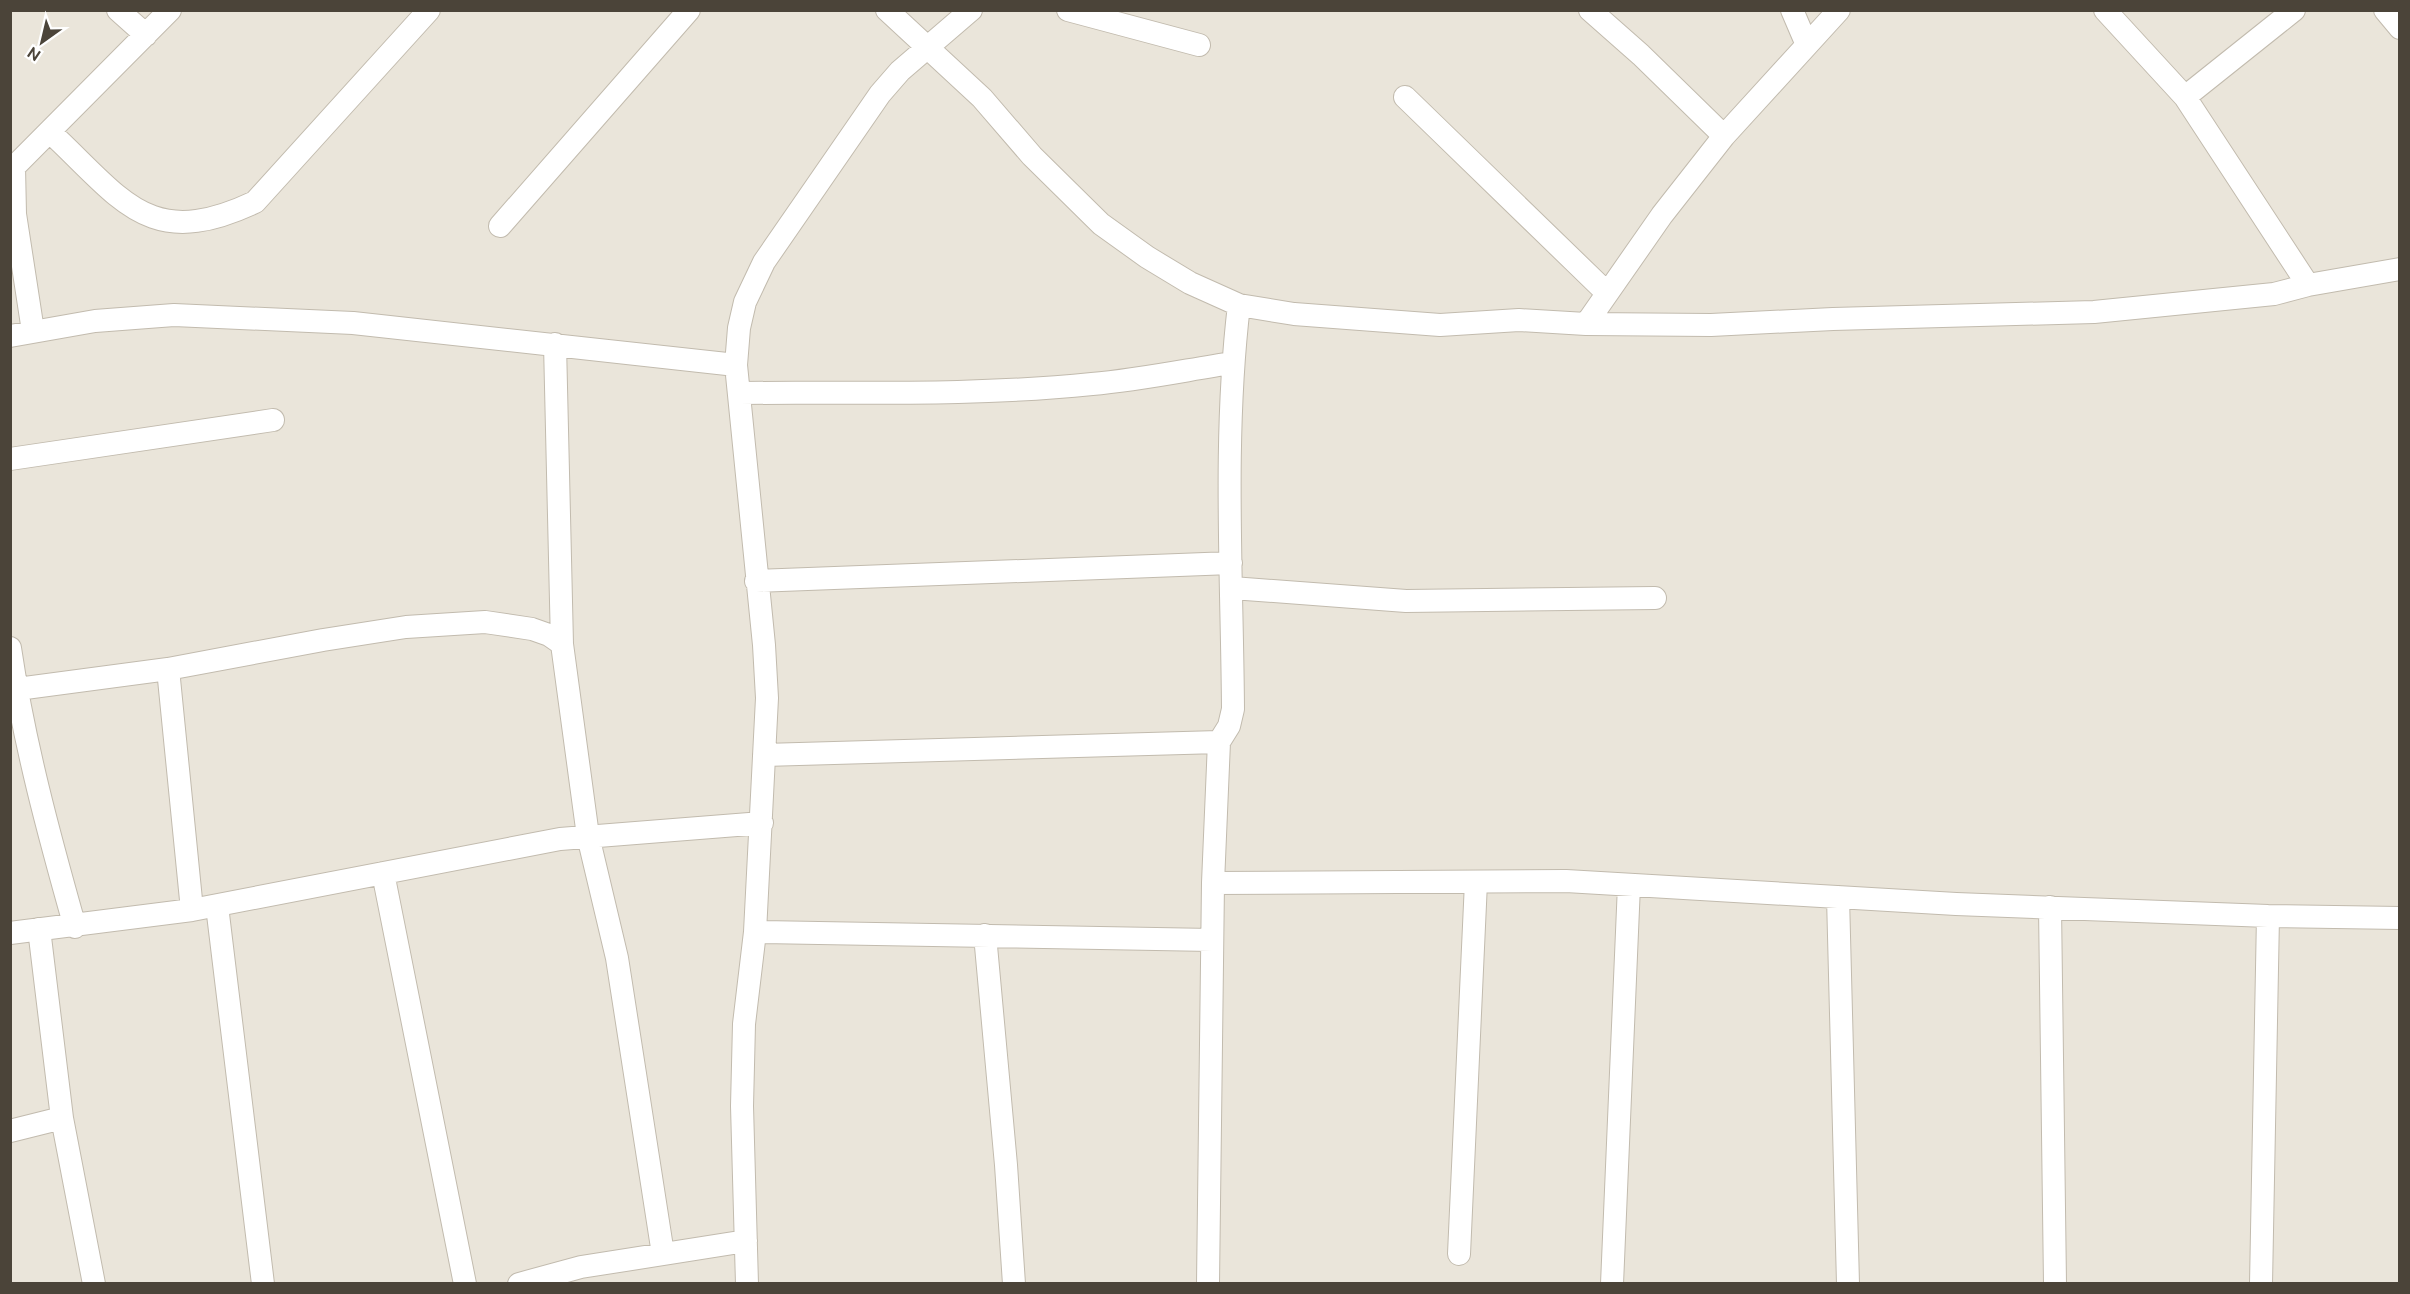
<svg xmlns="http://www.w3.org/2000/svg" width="2410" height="1294" font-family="Ubuntu,sans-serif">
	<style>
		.residential { fill: #eae5da }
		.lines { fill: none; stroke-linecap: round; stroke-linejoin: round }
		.minor-casing { stroke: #c2bbae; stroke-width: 24 }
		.minor { stroke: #fff; stroke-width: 22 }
	</style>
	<rect width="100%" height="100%" fill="#f6f3ec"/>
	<path class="residential" d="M11,11H2399V1283H11Z"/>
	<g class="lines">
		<defs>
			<path id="minor" d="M118,10L146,35
				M887,10L982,98L1032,156L1101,224L1147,257L1190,283L1239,305L1294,314L1440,325L1519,320L1586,324L1711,325L1833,319L2094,312L2274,294L2308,285L2400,269
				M1068,10L1199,45
				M1590,10L1641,55L1724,136
				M1792,10L1807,45
				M2105,10L2185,97L2308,285
				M2385,10L2400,28
				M1405,97L1607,293
				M2185,97L2294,10
				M50,132C123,200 149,252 255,202L429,10
				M500,226L689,10
				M1586,324L1662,215L1724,136L1839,10
				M33,331L15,214L14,167L170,10
				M10,336L95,321L174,315L353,323L736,365
				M555,344L562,644L588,836L617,958L663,1254
				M740,393C857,392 975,396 1092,384C1139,380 1186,370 1232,363
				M10,459L273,420
				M756,581L1231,563
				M1232,588L1406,601L1655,598
				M10,648C24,743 49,835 75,927
				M168,669L192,910
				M10,690L168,669L323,640L406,627L485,622L532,629L549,635L562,644
				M764,755L1219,742
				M383,873L465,1284
				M1213,883L1566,881L1956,904L2268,916L2400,918
				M1838,897L1848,1284
				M217,906L263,1284
				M2050,907L2055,1284
				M39,929L62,1118L94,1284
				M755,932L1212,940
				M10,933L192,910L560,839L762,823
				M985,935L1006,1165L1014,1284
				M10,1131L62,1118
				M1459,1254L1476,882
				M519,1284L581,1267L746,1241
				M747,1284L742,1106L744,1024L755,932L767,698L764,645L736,365L739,328L745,302L764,262L880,94L900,71L971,10
				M1208,1284L1213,883L1219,742L1229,726L1233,709C1232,574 1223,439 1239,305
				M1612,1284L1629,885
				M2261,1284L2268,916"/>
		</defs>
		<use href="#minor" class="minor-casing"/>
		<use href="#minor" class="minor"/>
	</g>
	<rect width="2410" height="1294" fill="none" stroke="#4b4439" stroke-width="24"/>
	<g transform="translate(42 42) rotate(214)" stroke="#ffffff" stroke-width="4.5" paint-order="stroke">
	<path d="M0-4.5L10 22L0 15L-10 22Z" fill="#4b4439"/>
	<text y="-9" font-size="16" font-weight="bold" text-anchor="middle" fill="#4b4439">N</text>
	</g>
</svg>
